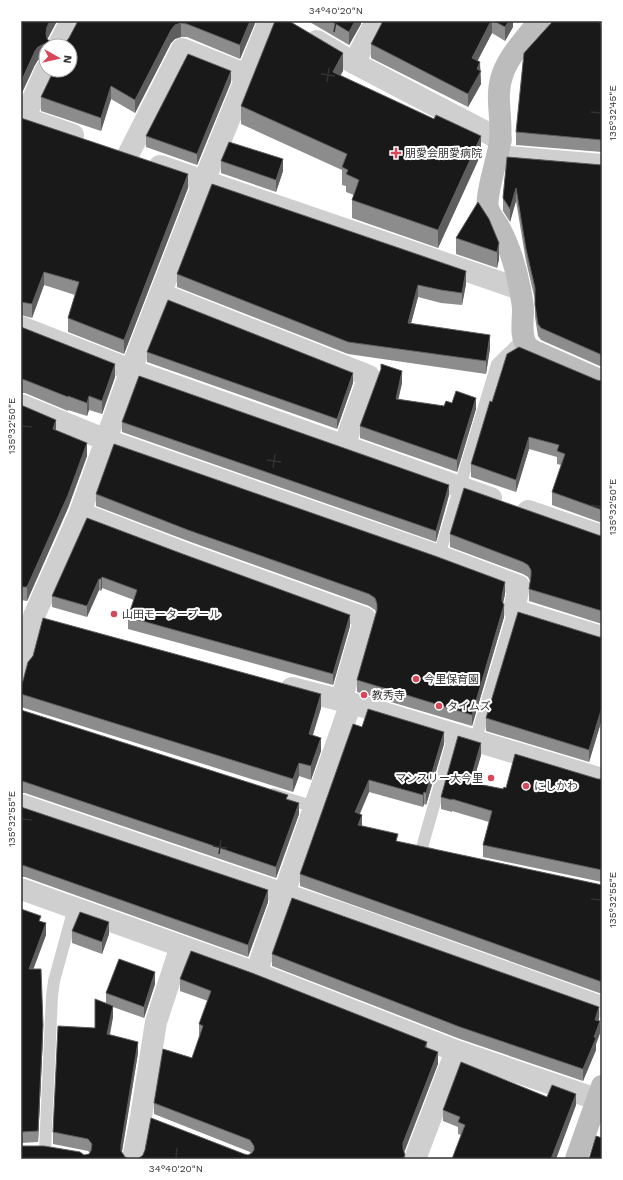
<svg xmlns="http://www.w3.org/2000/svg" width="623" height="1180" font-family="'Work Sans','Noto Sans JP',sans-serif">
	<style>
		.lines { fill: none; stroke-linecap: round; stroke-linejoin: round }
		.lane { stroke: #cfcfcf; stroke-width: 12 }
		.street { stroke: #cfcfcf; stroke-width: 22 }
		.secondary { stroke: #bcbcbc; stroke-width: 22 }
		.wall { fill: #8c8c8c }
		.shaded-wall { fill: #5e5e5e }
		.building { fill: #191919; stroke: #5e5e5e }
		.ticks { fill: none; stroke: #323232; stroke-width: 1.5 }
		.poi-dot { fill: #d74759; stroke: #fff; stroke-width: 1.5 }
		.labels { text-anchor: middle; stroke-width: 4; stroke-linejoin: round; paint-order: stroke }
		.poi-label { font-size: 11px; fill: #323232; stroke: #fff; text-anchor: start }
		.neatline { fill: none; stroke: #323232; stroke-width: 1.5 }
		.ticks-label { font-size: 10px; text-anchor: middle; fill: #323232 }
	</style>
	<rect width="100%" height="100%" fill="#fff"/>
	<g class="lines">
		<path class="lane" d="M439,556L497,364L524,338
			M475,742L514,610
			M273,794L314,807
			M432,854L421,851L454,735
			M45,1150L52,996L54,981L74,908"/>
		<path class="street" d="M317,41L354,63L501,140
			M58,46L71,21
			M354,63L376,21
			M21,117L73,135
			M24,119L46,70
			M128,155L182,49L247,75
			M498,156L602,165
			M160,166L520,289
			M161,294L369,376L344,446
			M21,327L131,370L491,498
			M21,405L106,440L439,556L519,586L514,610L602,637
			M528,511L602,536
			M80,513L184,553L365,618L341,701
			M21,666L34,616L80,513L131,370L204,181L269,21
			M292,688L351,703L602,779
			M21,805L343,914L602,1007
			M21,889L256,973L456,1051L602,1101
			M256,973L351,703
			M133,1159L141,1117L156,1022L181,946
			M415,1159L456,1051"/>
		<path class="secondary" d="M539,21C527,37 510,54 503,73C494,96 503,119 500,142C498,157 485,196 488,208C490,216 496,221 500,229C510,248 516,268 520,289C521,296 523,303 523,310C523,321 520,336 527,346C529,348 532,350 534,351L602,381
			M576,1159L602,1086"/>
	</g>
	<path class="wall" d="M21,21H57L47,39L52,43L59,45L65,43L69,38L78,21H256L240,59L187,37H181L175,39L171,43L135,113L111,99L101,131L41,111V97L70,46H46V58H44L38,60L35,65Z
		M308,21H361V24L349,45Z
		M383,21H513V27L505,41L492,33L478,60L480,71L481,84L468,107L371,58V44Z
		M602,31V152L516,145V132Z
		M343,71L340,75L481,154L438,248L352,218V200L354,195L346,192V186L342,185V170L241,124V106Z
		M231,82L197,165L146,147V136Z
		M21,118L188,188L124,354L68,332V318L75,295L44,285L32,318L21,315Z
		M507,157L602,165V367L541,340L538,336L535,317V300L526,261L516,201L510,222L503,211V198Z
		M221,161L283,171L276,192L221,173Z
		M456,238L499,243V259L497,268L456,254Z
		M177,274L466,284L462,305L441,303L418,297L411,323L490,348L486,374L348,354L177,287Z
		M21,327L115,377L102,414L89,410L87,416L68,410V411L25,393H21Z
		M147,352L353,383L337,429L147,362Z
		M381,369L402,383L398,399L444,406L452,403L476,409L457,472L360,438V426Z
		M597,380L602,381V523L552,505V492L561,465L557,464V457L529,449L516,492L471,477V464L492,402Z
		M21,405L56,431L87,456L68,508L27,601L21,600Z
		M122,422L449,495L436,542L122,432Z
		M96,494L505,594L503,603L504,617L472,726L357,692V680L376,613L375,610L369,606L188,541L96,506Z
		M87,518L350,626L333,685L128,629V617L134,600L102,588L101,591L99,590L87,617L52,607V596Z
		M450,534L602,536V624L529,601V589L530,581L528,577L523,574L450,547Z
		M599,637H602V719L589,762L486,731V718Z
		M21,688L321,708L313,735L321,751L311,780L299,776L293,792L21,707Z
		M21,710L288,799L299,814L276,878L25,793H21Z
		M362,727L444,744L426,805L424,804L423,807L369,792L360,814L362,826L398,842L602,885V994L300,886V874Z
		M481,755L474,779V783L503,789L506,788L602,779V882L483,857V845L489,822L452,811V812L441,809V797Z
		M21,807L268,902L248,957L25,877H21Z
		M21,909L41,922L46,935L33,969L43,1036L38,1142L21,1143Z
		M72,931L109,934L102,954L72,943Z
		M191,951L252,973L427,1042V1048L438,1052V1064L404,1153L405,1155V1159H138L143,1155L145,1150L151,1118L244,1154L248,1155L251,1154L250,1152L154,1114V1103L163,1049L192,1058L200,1036L199,1035V1024L208,1001L180,991V979Z
		M272,954L599,1019V1021L600,1033L596,1044V1050L583,1081L460,1039L272,966Z
		M155,984L144,1018L113,1007V1017L110,1035L138,1053L122,1152L125,1157L84,1155L89,1154L90,1153L88,1151L53,1144V1132L95,1028L106,1003V993Z
		M547,1097L576,1105L556,1159H452L461,1135L458,1134V1127L443,1121V1110Z"/>
	<path class="shaded-wall" d="M50,21H57L47,40L46,33L47,27Z
		M250,21H256L240,59V45Z
		M355,21H361V24L349,45V32Z
		M491,21H492V33L472,71V58Z
		M509,21H513V27L505,41V27Z
		M181,23V37L175,39L171,43L135,113V100L171,30L175,25Z
		M44,44V58L38,60L35,65L21,95V82L35,51L38,47Z
		M343,53V71L333,89V72Z
		M480,62L481,84L468,107V94L477,69Z
		M231,71V82L197,165V154Z
		M111,86V99L101,131V118Z
		M481,136V154L438,248V230Z
		M283,159V171L276,192V180Z
		M188,174V188L124,354V340Z
		M516,188V201L510,222V209Z
		M499,243V259L497,268V252Z
		M466,271V284L462,305V293Z
		M44,272V285L32,318V304Z
		M418,285V297L408,335V323Z
		M490,335V348L486,374V361Z
		M115,364V377L102,414V401Z
		M402,371V383L396,410V399Z
		M353,373V383L337,429V419Z
		M89,396V410L87,416V403Z
		M476,398V409L457,472V460Z
		M56,420V433L53,429Z
		M529,437V449L516,492V480Z
		M87,443V456L68,508L27,601V587Z
		M449,485V495L436,542V531Z
		M102,577V588L101,591V579Z
		M99,579V590L87,617V606Z
		M505,582V594L502,608V596Z
		M504,605V617L472,726V715Z
		M350,615V626L333,685V674Z
		M321,694V708L309,747V734Z
		M602,707V719L589,762V750Z
		M444,732V744L426,805V793Z
		M321,738V751L311,780V766Z
		M481,743V755L471,790V778Z
		M299,763V776L293,792V779Z
		M369,780V792L355,824V812Z
		M424,792V804L423,807V795Z
		M299,803V814L276,878V867Z
		M362,815V827L358,825Z
		M268,890V902L248,957V945Z
		M109,922V934L102,954V942Z
		M46,923V935L29,981V969Z
		M155,972V984L144,1018V1007Z
		M113,1006V1017L107,1046V1034Z
		M599,1007V1019L595,1032V1020Z
		M600,1021V1033L596,1044V1050L583,1081V1069Z
		M43,1025V1036L38,1142V1131Z
		M138,1042V1053L121,1157V1145Z
		M438,1052V1064L403,1155V1143Z
		M576,1094V1105L556,1159H551Z"/>
	<path class="building" d="M21,21H50L47,27L46,33L47,39L52,43L59,45L65,43L69,38L78,21H250L240,45L187,24L181,23L175,25L171,30L135,100L111,86L101,118L41,97L54,70H70V46H52L51,45L44,44L38,47L35,51L21,82Z
		M275,21H289L343,53L333,72L434,119L436,115L481,136L438,230L352,200L359,180L346,174L348,170L342,167L347,154L241,106Z
		M331,21H355L349,32Z
		M383,21H491L472,58L480,62L477,69L481,71L468,94L371,44Z
		M494,21H509L505,27Z
		M553,21H596L600,22L602,31V140L516,132L524,53Z
		M188,54L231,71L197,154L146,136Z
		M21,118L188,174L124,340L68,318L79,282L44,272L32,304L21,302Z
		M229,142L283,159L276,180L221,161Z
		M507,157L602,165V355L541,328L538,324L535,305V288L526,249L516,188L510,209L503,198Z
		M212,184L466,271L462,293L441,290L418,285L408,323L490,335L486,361L348,342L177,274Z
		M478,202L489,219L499,243L497,252L456,238Z
		M168,300L353,373L337,419L147,352Z
		M21,327L115,364L102,401L89,396L87,403L68,396V397L25,380L21,379Z
		M519,347L597,380L602,381V510L552,492L565,454L557,451L559,445L529,437L516,480L471,464L490,401L492,402L507,354Z
		M381,364L402,371L396,399L444,406L446,401L452,403L456,391L476,398L457,460L360,426L381,369Z
		M139,376L449,485L436,531L122,422Z
		M21,405L56,420L53,429L87,443L68,495L27,587H21Z
		M114,444L435,556L505,582L502,596V601L504,605L472,715L357,680L377,610V604L375,598L369,594L188,530L96,494Z
		M464,488L598,535L602,536V611L529,589L531,576V570L528,565L523,562L450,534Z
		M87,518L180,553L350,615L333,674L128,617L137,590L102,577L101,579H99L87,606L52,596Z
		M518,612L599,637H602V707L589,750L486,718Z
		M43,618L321,694L309,734L321,738L311,766L299,763L293,779L21,694V688L28,662L33,656Z
		M368,709L444,732L426,793L424,792L423,795L369,780L355,812L362,815L358,825L398,834L396,841L602,885V982L300,874L353,724L362,727Z
		M21,710L288,795L286,799L299,803L276,867L25,782L21,781Z
		M458,736L481,743L471,778L474,779L473,783L503,789L504,787L506,788L515,754L598,779H602V870L483,845L492,811L452,799V800L441,797Z
		M21,807L268,890L248,945L25,866L21,865Z
		M292,898L599,1007L595,1020L600,1021L594,1037L596,1038L583,1069L460,1027L272,954Z
		M21,909L41,916L39,921L46,923L29,969H41L43,1025L38,1131L21,1132Z
		M80,912L109,922L102,942L72,931Z
		M191,951L252,973L427,1042L425,1047L438,1052L403,1143V1149L405,1155L403,1159H138L143,1155L145,1150L151,1118L244,1154L248,1155L252,1153L254,1150V1146L250,1140L154,1103L163,1049L192,1058L203,1026L199,1024L211,991L180,979Z
		M119,959L155,972L144,1007L106,993Z
		M95,999L113,1006L107,1034L138,1042L121,1145V1151L125,1157L129,1159H21V1146H44L80,1152L84,1155L89,1154L91,1151L92,1144L88,1139L53,1132L58,1026L95,1028Z
		M461,1062L547,1097L552,1085L576,1094L551,1159H452L465,1125L458,1122L460,1117L443,1110Z
		M596,1136L602,1138V1159H589Z"/>
	<path class="ticks" d="M334,32L336,22M321,74L335,76M327,82L329,68M591,112L601,113M22,426L32,427M267,460L281,462M273,468L275,454M591,505L601,507M22,819L32,820M213,846L227,848M219,854L221,840M591,899L601,900M176,1158L177,1148"/>
	<g class="poi-dot">
		<path d="M394 147h4v4h4v4h-4v4h-4v-4h-4v-4h4z"/>
		<circle cx="114" cy="614" r="4"/>
		<circle cx="416" cy="679" r="4"/>
		<circle cx="364" cy="695" r="4"/>
		<circle cx="439" cy="706" r="4"/>
		<circle cx="491" cy="778" r="4"/>
		<circle cx="526" cy="786" r="4"/>
	</g>
	<g class="labels">
		<g class="poi-label">
			<text x="405" y="157">朋愛会朋愛病院</text>
			<text x="122" y="618">山田モータープール</text>
			<text x="424" y="683">今里保育園</text>
			<text x="372" y="699">教秀寺</text>
			<text x="447" y="710">タイムズ</text>
			<text x="483" y="782" text-anchor="end">マンスリー大今里</text>
			<text x="534" y="790">にしかわ</text>
		</g>
	</g>
	<rect width="623" height="1180" fill="none" stroke="#ffffff" stroke-width="44"/>
	<g transform="translate(58 58) rotate(98)"><circle r="19" fill="#ffffff" stroke="#adadad"/>
	<path d="M0-3L7 15L0 10L-7 15Z" fill="#d74759"/>
	<text y="-6" font-size="11" font-weight="bold" text-anchor="middle" fill="#323232">N</text>
	</g>
	<rect x="22" y="22" width="579" height="1136" class="neatline"/>
	<g class="ticks-label">
		<text x="336" y="14">34°40'20"N</text>
		<text transform="translate(612 113) rotate(-90)" y="4">135°32'45"E</text>
		<text transform="translate(11 426) rotate(-90)" y="4">135°32'50"E</text>
		<text transform="translate(612 507) rotate(-90)" y="4">135°32'50"E</text>
		<text transform="translate(11 819) rotate(-90)" y="4">135°32'55"E</text>
		<text transform="translate(612 900) rotate(-90)" y="4">135°32'55"E</text>
		<text x="176" y="1172">34°40'20"N</text>
	</g>
</svg>
